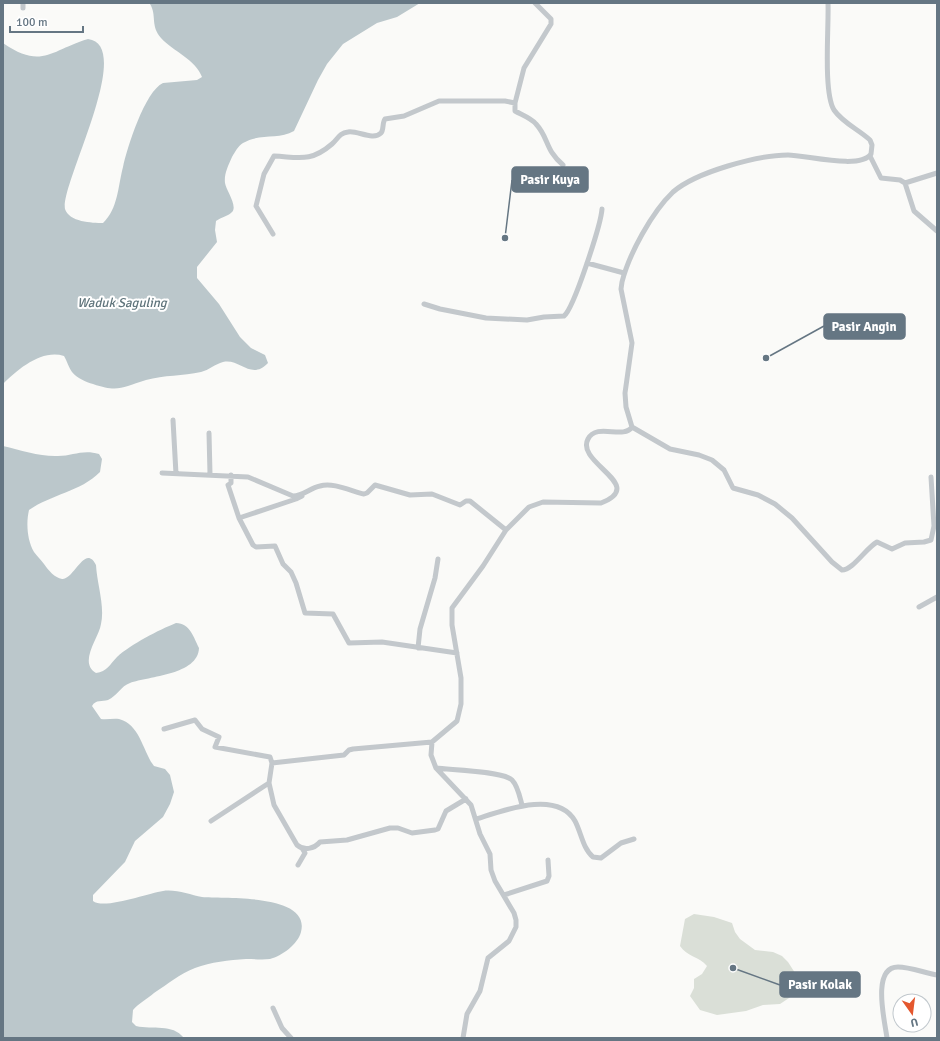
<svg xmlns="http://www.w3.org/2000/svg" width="940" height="1041" font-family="Signika,sans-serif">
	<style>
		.green { fill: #dadfd7 }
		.water { fill: #bbc7cb }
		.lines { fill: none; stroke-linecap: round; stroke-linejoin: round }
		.minor { stroke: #c3c8cc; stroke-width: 5 }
		.labels { text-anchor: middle; stroke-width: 4; stroke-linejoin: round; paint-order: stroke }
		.water-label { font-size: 13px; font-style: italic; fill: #60757c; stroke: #fff }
		.leader { fill: none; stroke: #657683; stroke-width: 1.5 }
		.callout-dot { fill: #657683; stroke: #fff; stroke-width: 1.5 }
		.callout { fill: #657683; stroke: #657683; stroke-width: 1.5 }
		.callout-label { font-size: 13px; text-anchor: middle; font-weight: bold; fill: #fff }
	</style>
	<rect width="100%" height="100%" fill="#fafaf8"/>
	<path class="green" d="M694,914L714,917L732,923L735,932L740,939L755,950L773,952L782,956L788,962L797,976L798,985L795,994L780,1004L763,1005L746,1011L717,1015L700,1010L690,996L694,988V979L702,974L707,966C699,956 687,957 680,946L685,919Z"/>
	<path class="water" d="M144,3H420L397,17L377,23L343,44L327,64L318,80L294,131C278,140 260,133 243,143C238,146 235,152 232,157C228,166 224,174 225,183C226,190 238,206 232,212C229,216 221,217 216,221L215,230L217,242L197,267V278L219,304L240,337L251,348L265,355L268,363C251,381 240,358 223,362C215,364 209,370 201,372C183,376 164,375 146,380C122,387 119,393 93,384C86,382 77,378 72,372C69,368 67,361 64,356C42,349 18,369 3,384V43C42,70 51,50 88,39C136,45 60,185 65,209C69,222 92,223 103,223C118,209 118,186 123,167C127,148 145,91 163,83L197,80L202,77C196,60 173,51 161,38C150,26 157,15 150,4Z
		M3,446C20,450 38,456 55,456C72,457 81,449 99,454L102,459L100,472C80,492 52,494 29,510C26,523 27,540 34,552C37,556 41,560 44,564C48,570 55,578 62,579C74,580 85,543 96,565C97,584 105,606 101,624C99,638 78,662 96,673C107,672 110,664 117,657C131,644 159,630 176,623C190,623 194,638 199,648C198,675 149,676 130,683C121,686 117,696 108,700C102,702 96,699 92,706L101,719C107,720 113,718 119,719C140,724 143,752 154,766L165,769L170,775L174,792L170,804L163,817L135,841L125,862L93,895V901C104,910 148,893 163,891C176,889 190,895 202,897C224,899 311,893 301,932C298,944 282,956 270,959C262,960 254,959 246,959C229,960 211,962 195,968C179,974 168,984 154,993C147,999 139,1003 133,1010L132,1022L136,1026C153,1030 172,1023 184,1038H3Z"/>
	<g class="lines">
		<path class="minor" d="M23,8V3
			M515,103V111C522,115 531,118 536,124C549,138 545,150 563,165
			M870,156L881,178L900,180L905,183L914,211L937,231
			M905,183L937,173
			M273,234L256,206L264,174L274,156C298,157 310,163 332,144C338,139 339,133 348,132C357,130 373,141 381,133C384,130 382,123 385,119L404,116L439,101H505L515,103L524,68L551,24V19L535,3
			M587,263L624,273
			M424,304L440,309L486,318L527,320L544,317L564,316C574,308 601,224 602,209
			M173,420L176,474
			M632,427L670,449L699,455L712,460L724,470L733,488L758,495L775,504L792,518L832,562L842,570C853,570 866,548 877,542L892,549L905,543L924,542L931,540L934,526L931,477
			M209,433L210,474
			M162,473L248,477L293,496C303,496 310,488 320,486C333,482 351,491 364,494L367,493L375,485L410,495L432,494L460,505L466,501H470L506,530
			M231,475V483L228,485L239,518L253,545L256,547L275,546L283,564L291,572L296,583L305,613L333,614L349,643L382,642L457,653
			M239,518L296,499L302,496
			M919,607L937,597
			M418,648L420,629L435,578L438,559
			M164,729L195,720L202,729L219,737L215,747L270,757L272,763L344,755L349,750L353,749L432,742
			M436,768C451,770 503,771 512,780C518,786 520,798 522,805
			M269,783L274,805L297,845C304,851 314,849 320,842L347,840L390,828H398L412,833L435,830L438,829L446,811L466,799
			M476,819C502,811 557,789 575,821C581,832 583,849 593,857L601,858L621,843L634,839
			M211,821L269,783L272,763
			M298,865L305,853L302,848
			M504,895L547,881L549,876L548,860
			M273,1008L282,1028L291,1038
			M463,1038L467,1014L480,991L488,958L509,941L516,927V920L514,913L495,881L491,870L490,854L480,834L471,805L436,768L431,755L432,742L457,721L461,704V678L452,625V608L483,566L506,530L529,507L543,502L601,503C648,485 575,463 588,439C597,422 623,440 632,427L626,407L625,393L632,343L621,289L622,282C629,254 652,212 673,192C696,172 758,155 788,155C806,155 860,170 871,154L872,145L870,140C858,129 843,123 834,110C823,92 829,26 828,3
			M887,1038C885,1022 871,967 898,967C910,967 925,973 937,975"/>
	</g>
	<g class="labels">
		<g class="water-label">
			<text x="122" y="307">Waduk Saguling</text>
		</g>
	</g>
	<path class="leader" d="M505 238L512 180M766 358L824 326M733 968L780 985"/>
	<g class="callout-dot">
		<circle cx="505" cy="238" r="4"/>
		<circle cx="766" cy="358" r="4"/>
		<circle cx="733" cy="968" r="4"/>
	</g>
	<g class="callout">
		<rect x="512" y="167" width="76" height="25" rx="4"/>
		<rect x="824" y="314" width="81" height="25" rx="4"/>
		<rect x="780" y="972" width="80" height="25" rx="4"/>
	</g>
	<g class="callout-label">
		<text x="550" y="184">Pasir Kuya</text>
		<text x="864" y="331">Pasir Angin</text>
		<text x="820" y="989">Pasir Kolak</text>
	</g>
	<rect width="940" height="1041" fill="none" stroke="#657683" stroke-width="8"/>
	<g transform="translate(912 1013) rotate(166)"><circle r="19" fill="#ffffff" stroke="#c1c8cd"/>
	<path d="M0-3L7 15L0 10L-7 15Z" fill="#e4572e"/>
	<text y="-6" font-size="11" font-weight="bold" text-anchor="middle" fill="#657683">U</text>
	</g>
	<path d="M10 26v6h73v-6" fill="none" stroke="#657683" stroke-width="2"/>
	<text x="16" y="26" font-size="12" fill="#657683" stroke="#ffffff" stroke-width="3" paint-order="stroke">100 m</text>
</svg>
